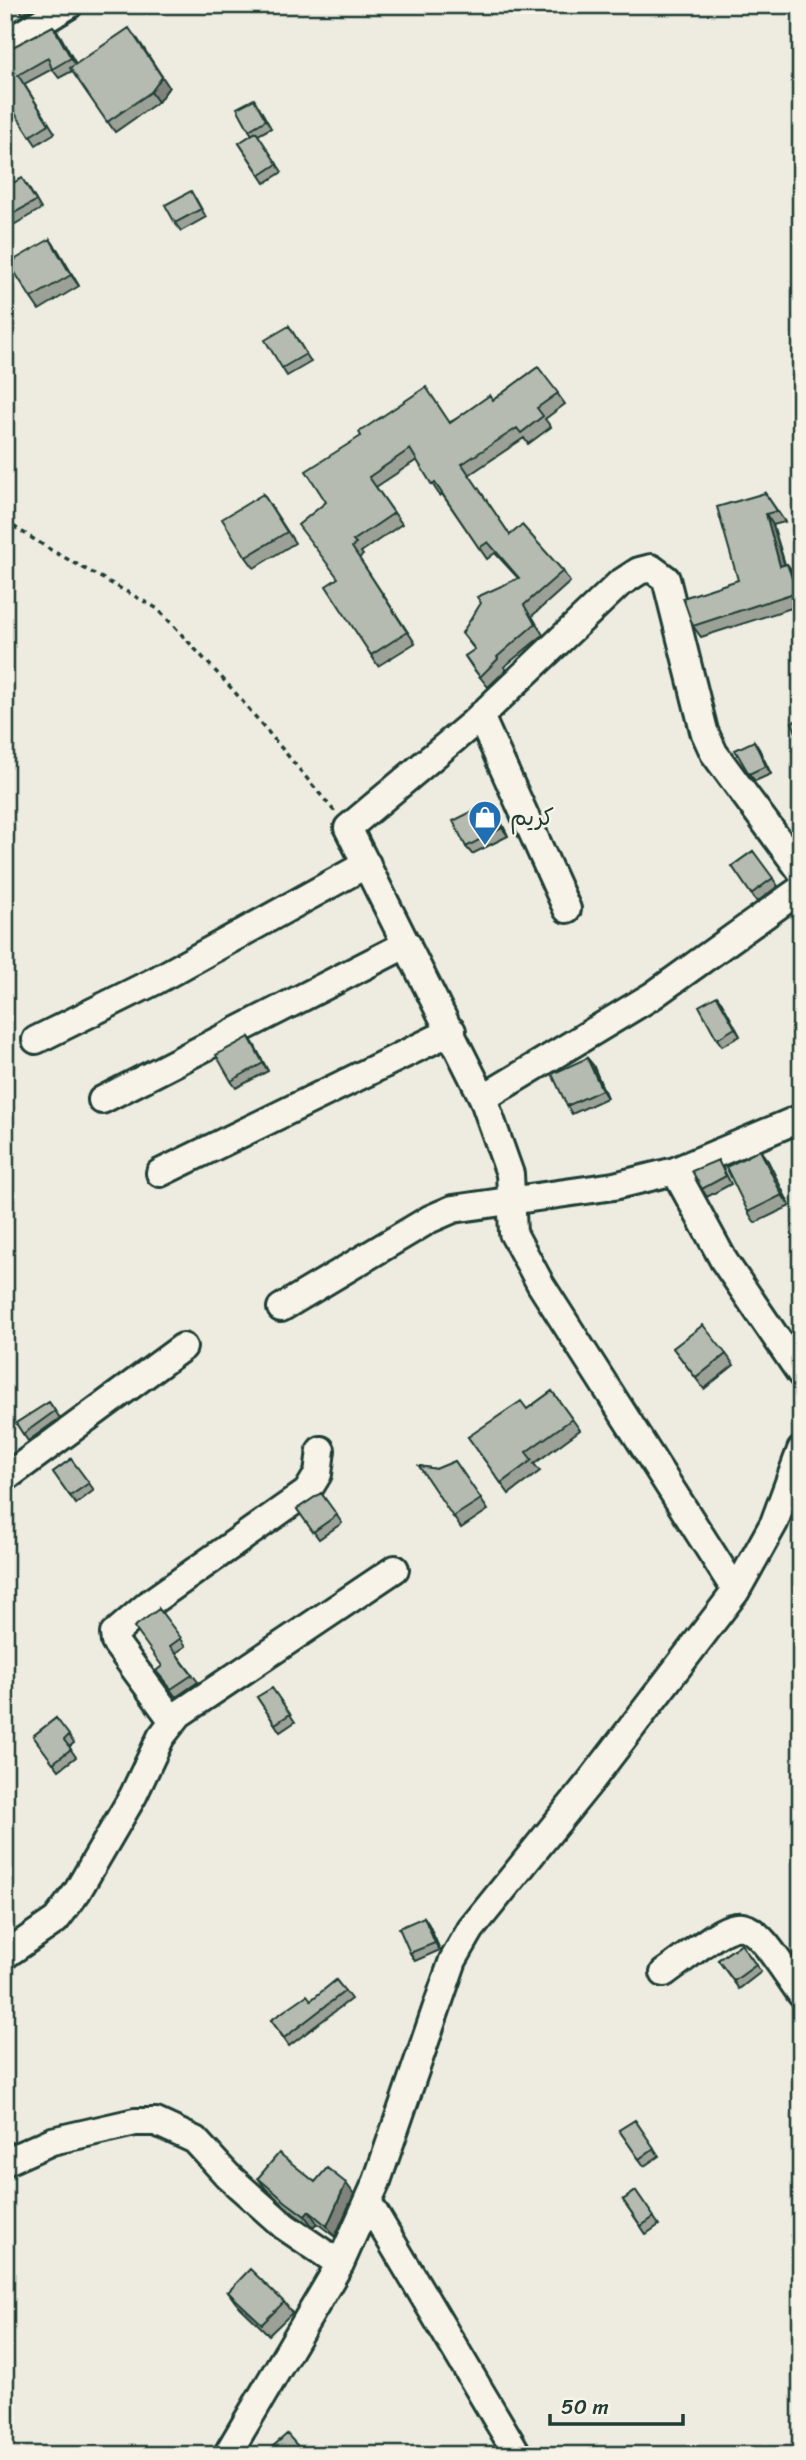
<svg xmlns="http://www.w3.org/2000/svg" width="806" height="2460" font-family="Sriracha,'Playpen Sans Arabic',sans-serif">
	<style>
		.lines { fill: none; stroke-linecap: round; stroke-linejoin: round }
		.minor-casing { stroke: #1f3d34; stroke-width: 32 }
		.path { stroke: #1f3d34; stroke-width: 3.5; stroke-dasharray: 5 5; stroke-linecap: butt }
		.minor { stroke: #f7f3e8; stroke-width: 26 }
		.wall { fill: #9ca197; stroke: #1f3d34; stroke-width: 2 }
		.shaded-wall { fill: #7f837b; stroke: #1f3d34; stroke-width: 2 }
		.building { fill: #b5bbb0; stroke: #1f3d34; stroke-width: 2 }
		.labels { text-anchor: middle; stroke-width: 5; stroke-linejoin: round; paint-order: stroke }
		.poi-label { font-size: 23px; fill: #1f3d34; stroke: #f7f3e8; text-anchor: start }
	</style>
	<rect width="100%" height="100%" fill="#eeece1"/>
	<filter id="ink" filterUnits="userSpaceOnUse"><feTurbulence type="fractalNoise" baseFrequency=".0143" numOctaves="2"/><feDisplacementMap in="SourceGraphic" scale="14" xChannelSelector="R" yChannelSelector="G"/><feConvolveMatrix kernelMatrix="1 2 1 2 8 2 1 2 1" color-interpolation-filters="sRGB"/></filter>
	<g filter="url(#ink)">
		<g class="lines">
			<defs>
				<path id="minor" d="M5,44L69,5
					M480,716L567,909
					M36,1040L155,981L367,864
					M483,1098L652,996L801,889
					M102,1100L407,944
					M675,1171L801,1118
					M160,1173L452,1031
					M281,1308L430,1219L453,1209L614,1186L675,1171L724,1261L801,1374
					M5,1478L183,1347
					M736,1591L541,1285L513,1233L510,1174L483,1098L348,828L473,723L619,584L639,571L651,568L666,579L704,731L714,753L801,871
					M173,1721L115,1642L114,1634L151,1602L307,1492L318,1474L321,1450
					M5,1955L56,1920L77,1892L133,1796L161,1737L179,1714L395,1569
					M664,1973C749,1911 740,1905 801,1994
					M5,2162L52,2141L135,2122H156L195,2140L228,2176L284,2226L340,2264
					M368,2202L518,2455
					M227,2455L340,2264L377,2181L453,1960L471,1929L590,1782L736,1591L774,1523L801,1450"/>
			</defs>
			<use href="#minor" class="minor-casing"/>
			<path class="path" d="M5,521L51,550L158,609L233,690L335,812"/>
			<use href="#minor" class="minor"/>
		</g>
		<path class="wall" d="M17,5H38L23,14Z
			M53,26L76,64L169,87L158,102L115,132L72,71L59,78L52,69L24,84L55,133L36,145L30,136L5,51Z
			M259,107L271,128L258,135L282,172L265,183L239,143L252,135L249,130Z
			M5,141L12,154L5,157Z
			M27,185L41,209L10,227L5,220V187Z
			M196,199L206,217L181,231L175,223Z
			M50,239L79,286L39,310L31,298Z
			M289,326L311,362L287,376L282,368Z
			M538,367L565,404L545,419L551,427L528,444L524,438L469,475L510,535L563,571L570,582L532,616L543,635L504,667L506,670L488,687L472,667L465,656L475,650L462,633L518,578L495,553L487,559L442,494L440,496L417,460L376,487L402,524L361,552L363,555L359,558L415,643L378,666L371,655L338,578L326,502L450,422L493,400Z
			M765,493L785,522L773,525L785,564H787L795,575L801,593V605L701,637L693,626L738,580Z
			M263,494L295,543L254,568L246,557Z
			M754,741L759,749L771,774L755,781L749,774Z
			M495,810L508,836L472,854L466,847Z
			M753,851L778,886L757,902L732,866Z
			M722,1003L740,1036L722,1046L717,1039Z
			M249,1037L268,1071L236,1088L231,1081Z
			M587,1058L593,1065L607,1098L572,1114L567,1106Z
			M768,1161L790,1206L755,1223L748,1212Z
			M723,1168L731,1184L707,1197L702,1189Z
			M673,1348L726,1354L734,1365L704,1389Z
			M552,1391L580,1430L534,1464L540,1471L509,1494L468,1437L527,1409Z
			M49,1402L60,1418L28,1441L16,1423Z
			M71,1459L94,1490L76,1504L53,1472Z
			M455,1461L488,1510L461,1528L419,1466L436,1469Z
			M321,1493L342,1523L319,1539L297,1509Z
			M159,1609L186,1646L176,1653L198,1682L176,1697L156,1671L162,1667Z
			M272,1688L295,1722L280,1732L257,1697Z
			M56,1718L74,1743L69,1747L76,1757L59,1770L33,1736Z
			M424,1917L429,1925L440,1950L415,1961L410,1953Z
			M741,1944L761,1972L739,1989L718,1960Z
			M345,1991L351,1999L289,2046L271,2020L311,2000Z
			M635,2120L659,2156L644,2166L619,2130Z
			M258,2178L315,2182L354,2194L335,2237L317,2223L313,2227L294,2214L266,2189Z
			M636,2191L659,2225L646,2234L623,2200Z
			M228,2292L284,2302L292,2313L269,2335L236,2303Z"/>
		<path class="shaded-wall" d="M53,26L60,35L78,68L71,58Z
			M137,38L169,87L158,102L151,92Z
			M50,239L58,250L79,286L71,275Z
			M766,514L773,525L788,577L780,566Z
			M787,564L795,575L801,593V598L797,592Z
			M754,741L759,749L771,774L766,766Z
			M489,803L495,810L508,836L502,828Z
			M717,996L722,1003L740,1036L735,1028Z
			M249,1037L254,1044L268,1071L263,1063Z
			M587,1058L593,1065L607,1098L602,1090Z
			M760,1150L768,1161L790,1206L782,1195Z
			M424,1917L429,1925L440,1950L435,1943Z
			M346,2183L354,2194L335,2237L327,2226Z
			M309,2211L317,2223L313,2227L305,2216Z"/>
		<path class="building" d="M53,26L71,58L52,69L48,58L18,75L49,124L30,136L5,98V51Z
			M129,28L162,77L151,92L107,122L70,68Z
			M254,99L266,120L249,130L237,108Z
			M256,132L277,164L260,175L239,143Z
			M22,178L36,201L5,218V187Z
			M191,191L201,209L175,223L165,205Z
			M50,239L71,275L31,298L9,263Z
			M289,326L306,354L282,368L265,340Z
			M801,337V349L798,338Z
			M538,367L558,393L537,408L543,416L521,433L517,428L462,464L510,535L522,525L563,571L524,605L535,624L497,657L498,659L480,677L465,656L475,649L462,633L481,603L477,597L519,578L488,542L479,548L435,483L432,485L410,449L369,477L394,513L353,541L356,544L352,547L407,632L371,655L326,586L338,578L298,525L326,502L306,471L361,436L359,432L426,387L450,423L490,395L493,400Z
			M765,493L777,511L766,514L780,566L787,564L797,592L693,626L683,598L738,580L717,507Z
			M263,494L287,532L246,557L222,519Z
			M801,719V746L792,722Z
			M754,741L766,766L749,774L735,750Z
			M489,803L502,828L466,847L453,821Z
			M753,851L773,878L751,894L732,866Z
			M717,996L735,1028L717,1039L699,1006Z
			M249,1037L263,1063L231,1081L216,1055Z
			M587,1058L602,1090L567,1106L552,1074Z
			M760,1150L782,1195L748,1212L726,1167Z
			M718,1160L726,1176L702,1189L692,1171Z
			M703,1325L726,1354L696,1378L673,1348Z
			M552,1391L572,1419L526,1452L532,1460L501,1483L468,1437L521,1401L527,1409Z
			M49,1402L55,1411L23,1434L16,1423Z
			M71,1459L89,1483L70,1496L53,1472Z
			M455,1461L481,1499L453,1517L419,1466L436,1469Z
			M321,1493L337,1515L313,1532L297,1509Z
			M159,1609L181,1638L170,1646L192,1675L171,1689L156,1671L162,1666L134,1627Z
			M272,1688L290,1714L275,1724L257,1697Z
			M56,1718L69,1735L64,1740L71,1749L53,1763L33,1736Z
			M424,1917L435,1943L410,1953L399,1928Z
			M741,1944L756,1965L734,1981L718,1960Z
			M336,1980L345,1991L284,2038L271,2020L307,1995L311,2000Z
			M635,2120L654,2148L639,2159L619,2130Z
			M279,2153L315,2182L327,2168L346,2183L327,2226L309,2211L305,2216L286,2202L258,2178Z
			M636,2191L654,2217L641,2226L623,2200Z
			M250,2269L284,2302L262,2324L228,2292Z
			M287,2434L304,2453L301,2455H263Z
			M492,2450L495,2455H486Z"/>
	</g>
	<defs>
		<symbol id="shop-pin" viewBox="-11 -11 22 30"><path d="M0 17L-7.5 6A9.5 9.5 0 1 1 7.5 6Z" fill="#1f6fb2" stroke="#f7f3e8"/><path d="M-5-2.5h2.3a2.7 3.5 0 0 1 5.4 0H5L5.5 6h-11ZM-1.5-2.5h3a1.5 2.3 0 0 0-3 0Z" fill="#fff"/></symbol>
	</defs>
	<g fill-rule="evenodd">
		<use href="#shop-pin" x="466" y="798" width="38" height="52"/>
	</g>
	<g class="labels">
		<g class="poi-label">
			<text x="510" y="825">كريم</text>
		</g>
	</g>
	<rect width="806" height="2460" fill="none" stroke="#f7f3e8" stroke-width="28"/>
	<rect x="14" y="14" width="778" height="2432" fill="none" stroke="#1f3d34" stroke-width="2.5" filter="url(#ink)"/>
	<path d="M550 2414v10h133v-10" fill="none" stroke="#1f3d34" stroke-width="3.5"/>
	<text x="561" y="2414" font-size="21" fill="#1f3d34" stroke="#f7f3e8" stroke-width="5" paint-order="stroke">50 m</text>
</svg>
